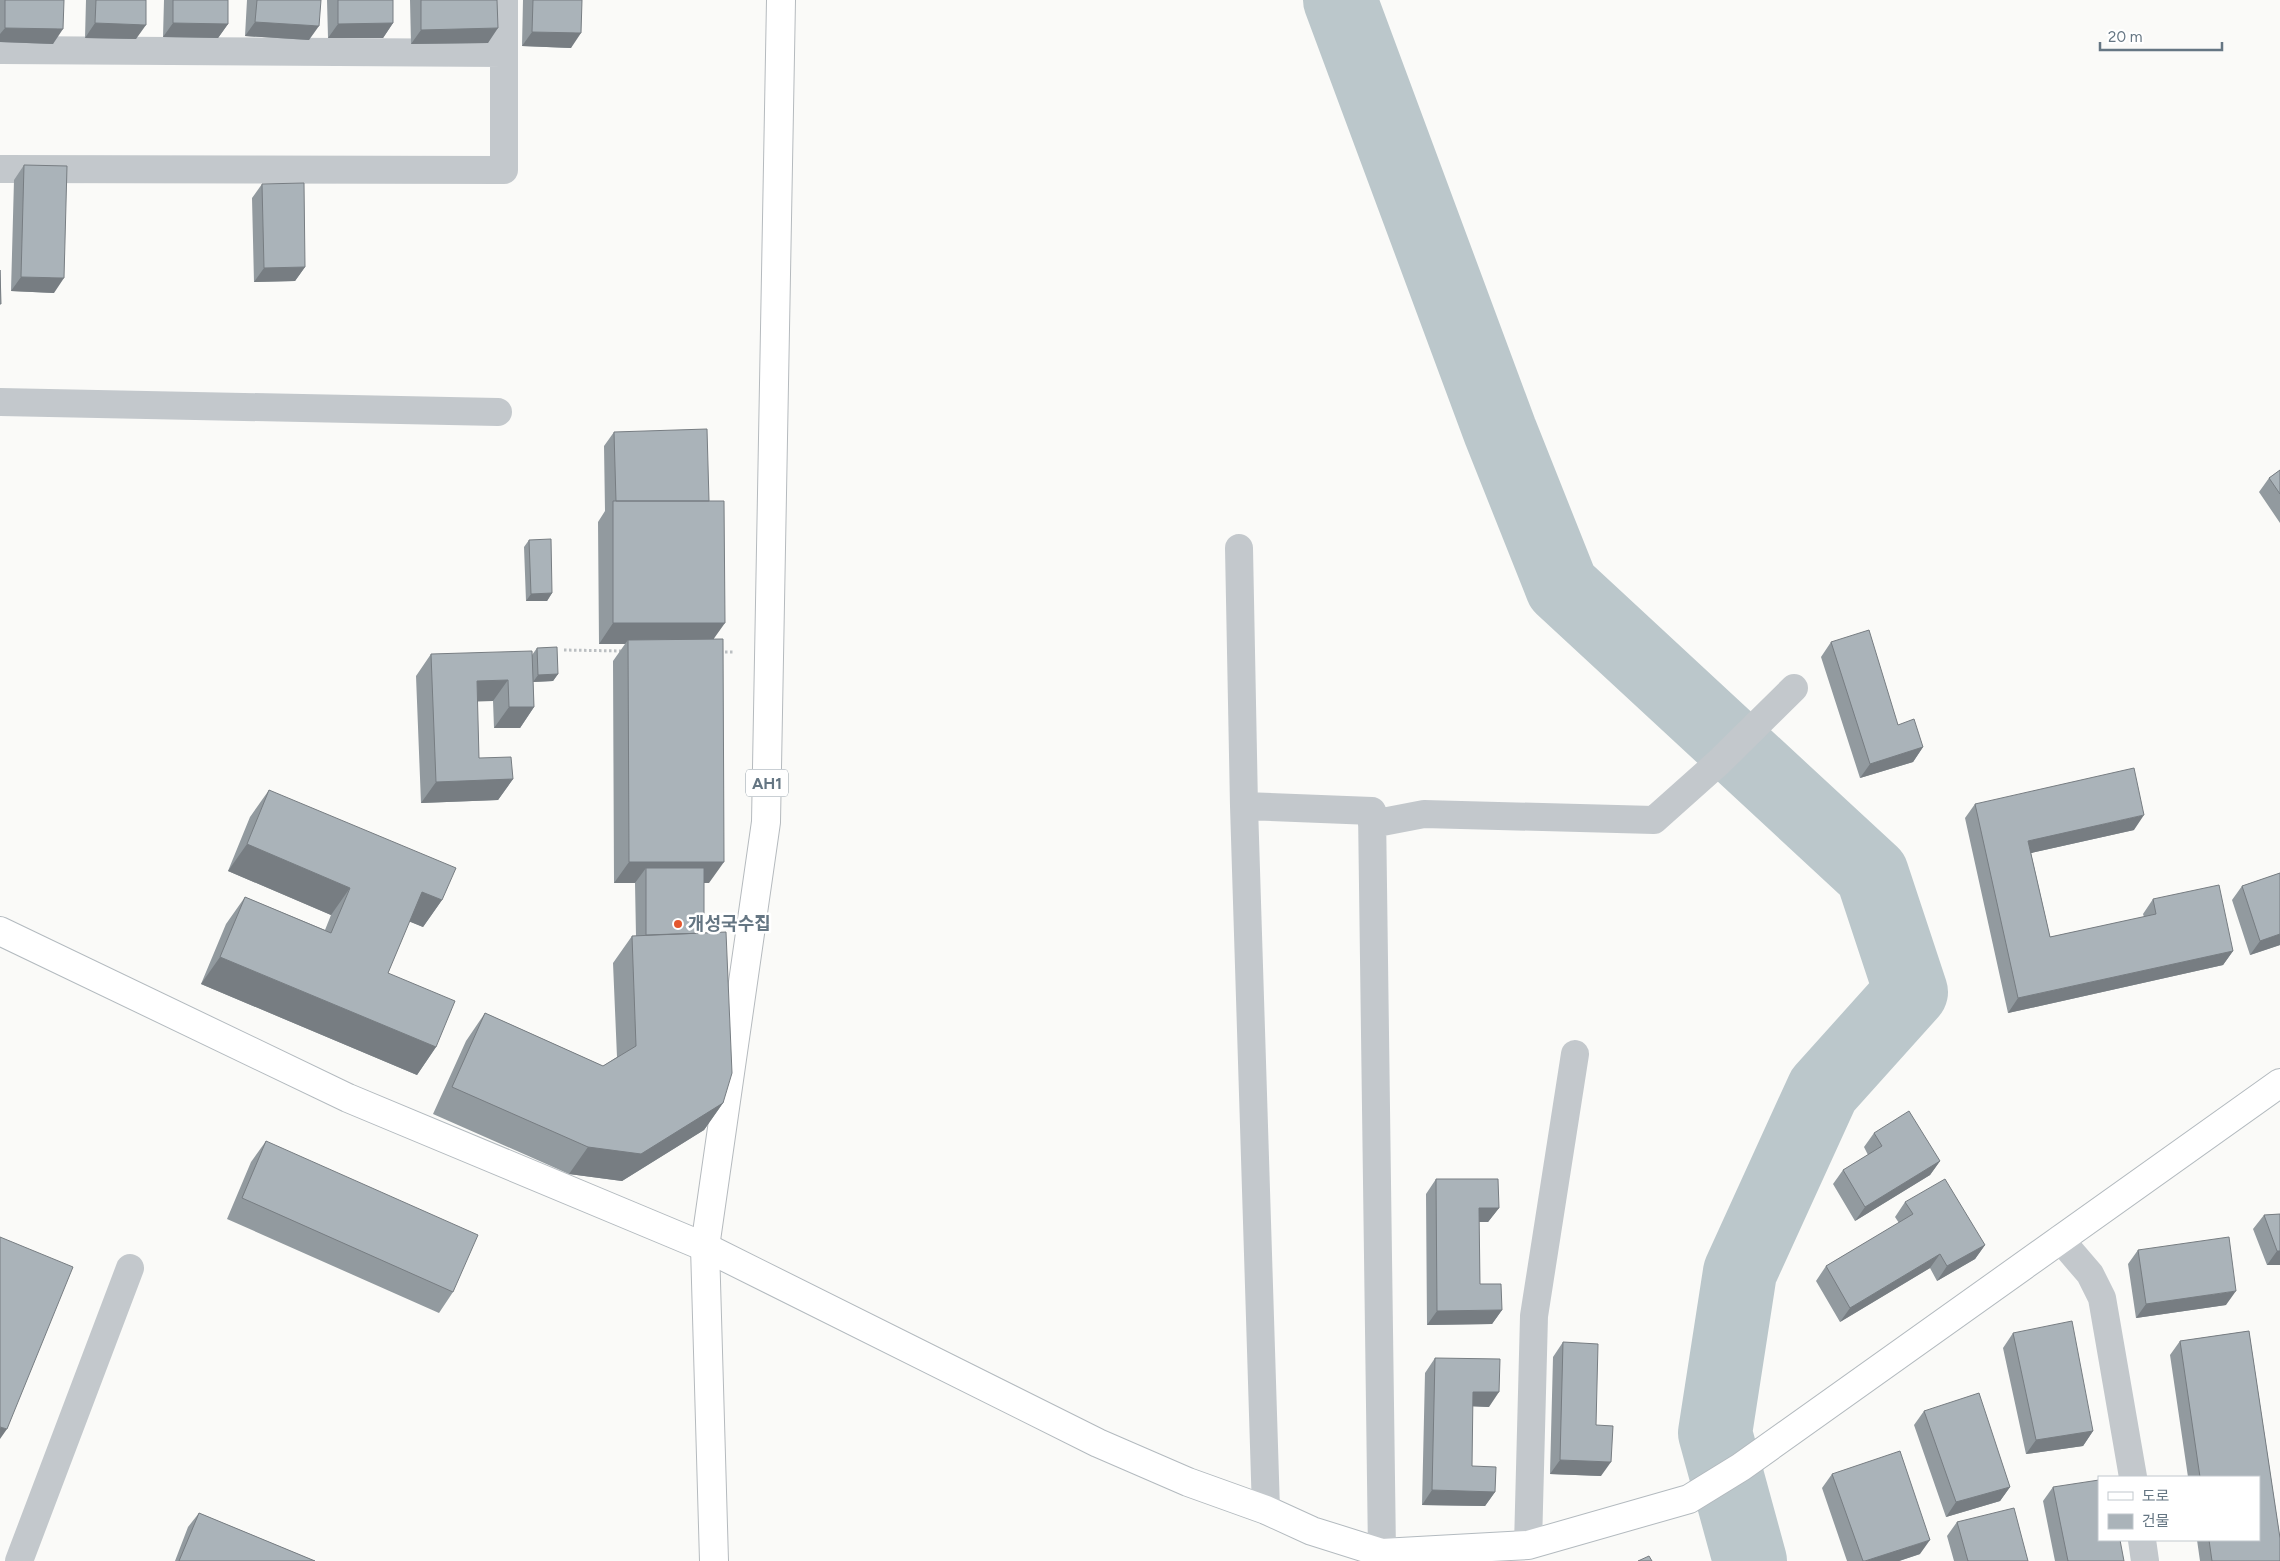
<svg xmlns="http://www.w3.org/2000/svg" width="2280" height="1561" font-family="Figtree,'Noto Sans KR',sans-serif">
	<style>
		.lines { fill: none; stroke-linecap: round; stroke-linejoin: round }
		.river { stroke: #bbc7cb; stroke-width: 74 }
		.secondary-casing { stroke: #b3babf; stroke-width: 30 }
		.primary-casing { stroke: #b5babe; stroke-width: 30 }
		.path { stroke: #bbbfc2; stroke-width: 3; stroke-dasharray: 2.5 2.5; stroke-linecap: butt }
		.street { stroke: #c3c8cc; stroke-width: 28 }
		.secondary { stroke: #fff; stroke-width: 28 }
		.primary { stroke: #fff; stroke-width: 28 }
		.wall { fill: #929a9f }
		.shaded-wall { fill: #777d82 }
		.building { fill: #aab3b9; stroke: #777d82 }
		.poi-dot { fill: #e4572e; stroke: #fff; stroke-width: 2 }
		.labels { text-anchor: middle; stroke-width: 5; stroke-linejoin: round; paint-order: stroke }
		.shield { fill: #fff; stroke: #939fa8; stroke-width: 1 }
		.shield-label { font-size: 16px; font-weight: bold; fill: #657683 }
		.poi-label { font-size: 18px; font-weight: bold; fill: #657683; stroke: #fff; text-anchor: start }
	</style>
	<rect width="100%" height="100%" fill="#fafaf8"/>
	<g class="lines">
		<path class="river" d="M1340,0L1500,431L1562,587L1872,874L1911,992L1823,1090L1740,1272L1715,1433L1750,1561"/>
		<defs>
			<path id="secondary" d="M0,931L348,1098L705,1247L1098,1443L1188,1482L1266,1510L1312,1531L1382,1553L1528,1545L1689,1499L1741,1467L2280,1083"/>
			<path id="primary" d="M714,1561L705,1247L766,822L781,0"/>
		</defs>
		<use href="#secondary" class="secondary-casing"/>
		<use href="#primary" class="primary-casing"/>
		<path class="path" d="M564,650L623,651
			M720,652H733"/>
		<path class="street" d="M0,50L504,53
			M0,169L504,170V0
			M0,402L498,412
			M1239,548L1244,806L1266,1510
			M1244,806L1372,811L1382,1553
			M1372,824L1424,814L1654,820L1719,762L1794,688
			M2060,1239L2090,1274L2102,1298L2133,1477
			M2142,1540L2145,1561
			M1528,1545L1534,1316L1575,1054
			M19,1561L130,1268"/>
		<use href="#secondary" class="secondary"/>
		<use href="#primary" class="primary"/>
	</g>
	<path class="wall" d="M0,0H64L53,44L0,42Z
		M86,0H146L136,39L85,38Z
		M164,0H228V24L218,38L163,37Z
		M247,0H321L309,40L245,36Z
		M327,0H393V23L383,38H328Z
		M410,0H497L488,43L411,44Z
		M523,0H582L571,48L522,46Z
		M24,165L54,293L11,291L14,180Z
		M262,184L305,267L295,281L254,282L252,198Z
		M614,432L709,501L714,639L709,883H704V933L723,1103L704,1130L622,1181L569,1174L433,1114L466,1041L485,1013L603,1066L617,1057L613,963L632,936H636L635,883H614L613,661L625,644H599L598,522L605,511L604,446Z
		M2280,470V523L2259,492L2269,478Z
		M529,540L552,593L547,601H526L524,547Z
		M1831,642L1898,725L1923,747L1913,762L1860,778L1821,657Z
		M537,648L558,674L553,681L533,682L534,707L520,728H494L493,701H477L479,758L513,779L498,800L421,803L416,676L431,654L532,655Z
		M269,790L442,900L423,927L409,921L388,973L436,1047L417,1075L201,984L226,924L245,897L325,930L331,915L228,871L250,817Z
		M1975,804L2134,830L2031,853L2050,937L2144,917L2143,914L2153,899L2233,951L2223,965L2008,1013L1965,818Z
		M2280,873V945L2250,955L2232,900L2242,886Z
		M1874,1133L1940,1161L1930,1175L1855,1221L1833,1184L1843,1170L1868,1155L1864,1147Z
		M266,1141L453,1292L439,1313L227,1219L251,1162Z
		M1436,1179L1499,1208L1488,1222H1479L1480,1284L1502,1310L1492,1324L1427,1325L1426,1194Z
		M1905,1202L1985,1245L1975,1259L1937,1281L1930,1268L1840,1322L1816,1281L1826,1266L1899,1223L1895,1217Z
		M2280,1214V1265H2267L2253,1229L2264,1215Z
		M2138,1250L2226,1305L2136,1318L2128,1264Z
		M2249,1331L2280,1538V1561H2200L2197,1540H2259V1477H2188L2170,1355L2180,1341Z
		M2013,1333L2093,1431L2083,1446L2026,1454L2003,1348Z
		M1563,1342L1596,1425L1601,1476L1550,1474L1553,1357Z
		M1435,1358L1489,1407L1472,1406V1466L1495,1492L1485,1506L1422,1505L1425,1373Z
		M1924,1411L2010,1487L2000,1501L1946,1517L1914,1425Z
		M1832,1474L1920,1554L1899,1561H1847L1822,1488Z
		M2053,1487L2124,1561H2055L2043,1501Z
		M199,1513L315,1561H175L188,1527Z
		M1957,1522L2028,1561H1954L1947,1536Z"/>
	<path class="shaded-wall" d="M255,22L319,26L309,40L245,36Z
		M95,23L146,25L136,39L85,38Z
		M173,23L228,24L218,38L163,37Z
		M393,23L383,38H328L338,24Z
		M5,28L63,29L53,44L0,42V34Z
		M498,28L488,43L411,44L421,30Z
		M532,32L581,33L571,48L522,46Z
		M305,267L295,281L254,282L264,268Z
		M21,277L64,278L54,293L11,291Z
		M552,593L547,601H526L531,594Z
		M613,623H725L710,644L628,640L625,644H599Z
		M558,674L553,681L533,682L538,675Z
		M508,680L493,701L462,702L477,681Z
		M509,707H534L520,728H494Z
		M1923,747L1913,762L1860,778L1870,764Z
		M513,779L498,800L421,803L436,782Z
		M2144,815L2134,830L2018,856L2028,841Z
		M247,844L350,888L331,915L228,871Z
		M629,862H724L709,883H646V868L635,883H614Z
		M422,892L442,900L423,927L403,919Z
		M2280,934V945L2250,955L2260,941Z
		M2233,951L2223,965L2008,1013L2018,998Z
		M220,957L436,1047L417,1075L201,984Z
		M723,1103L704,1130L622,1181L569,1174L588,1147Z
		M1940,1161L1930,1175L1855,1221L1865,1207Z
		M1479,1208H1499L1488,1222H1469Z
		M1985,1245L1975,1259L1937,1281L1947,1266Z
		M2277,1251H2280V1265H2267Z
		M1940,1254L1930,1268L1840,1322L1850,1308Z
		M2236,1291L2226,1305L2136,1318L2146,1304Z
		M1502,1310L1492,1324L1427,1325L1437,1311Z
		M1473,1392H1499L1489,1407L1463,1406Z
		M0,1427L7,1429L0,1439Z
		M2093,1431L2083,1446L2026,1454L2036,1440Z
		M1560,1460L1611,1462L1601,1476L1550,1474Z
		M2010,1487L2000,1501L1946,1517L1956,1502Z
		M1432,1490L1495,1492L1485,1506L1422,1505Z
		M1930,1540L1920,1554L1899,1561H1865Z"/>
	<path class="building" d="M5,0H64L63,29L5,28Z
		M96,0H146V25L95,23Z
		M173,0H228V24L173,23Z
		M257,0H321L319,26L255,22Z
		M338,0H393V23L338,24Z
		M421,0H497L498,28L421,30Z
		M533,0H582L581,33L532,32Z
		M24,165L67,166L64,278L21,277Z
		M304,183L305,267L264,268L262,184Z
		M0,270L1,304H0Z
		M707,429L709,501H616L614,432Z
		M2280,470V494L2269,478Z
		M613,501H724L725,623H613Z
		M551,539L552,593L531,594L529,540Z
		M1869,630L1898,725L1914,719L1923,747L1870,764L1831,642Z
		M723,639L724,862H629L628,640Z
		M557,647L558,674L538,675L537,648Z
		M532,651L534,707H509L508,680L477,681L479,758L511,757L513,779L436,782L431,654Z
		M2134,768L2144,815L2028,841L2050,937L2156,914L2153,899L2219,885L2233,951L2018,998L1975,804Z
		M269,790L456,868L442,900L422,892L388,973L455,1001L436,1047L220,957L245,897L331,933L350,888L247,844Z
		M646,868H704V933L646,935Z
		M2280,873V934L2260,941L2242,886Z
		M726,932L732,1073L723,1103L641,1154L588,1147L452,1087L485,1013L603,1066L636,1046L632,936Z
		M1909,1111L1940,1161L1865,1207L1843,1170L1882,1146L1874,1133Z
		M266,1141L478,1235L453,1292L242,1198Z
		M1436,1179H1498L1499,1208H1479L1480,1284H1501L1502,1310L1437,1311Z
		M1945,1179L1985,1245L1947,1266L1940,1254L1850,1308L1826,1266L1913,1214L1905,1202Z
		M2280,1214V1251H2277L2264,1215Z
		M0,1237L73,1267L7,1429L0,1427Z
		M2229,1237L2236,1291L2146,1304L2138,1250Z
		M2072,1321L2093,1431L2036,1440L2013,1333Z
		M2249,1331L2280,1538V1561H2212L2209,1540H2259V1477H2200L2180,1341Z
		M1563,1342L1598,1344L1596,1425L1613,1426L1611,1462L1560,1460Z
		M1435,1358L1500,1359L1499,1392H1473L1472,1466L1496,1467L1495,1492L1432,1490Z
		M1979,1393L2010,1487L1956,1502L1924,1411Z
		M1900,1451L1930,1540L1865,1561H1863L1832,1474Z
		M2099,1480V1540H2120L2124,1561H2068L2053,1487Z
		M2014,1508L2028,1561H1968L1957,1522Z
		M199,1513L315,1561H179Z
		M1649,1556L1652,1561H1638Z"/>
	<circle class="poi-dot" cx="678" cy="924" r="5"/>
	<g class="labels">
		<rect class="shield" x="746" y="769.5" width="42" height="27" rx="4"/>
		<g class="shield-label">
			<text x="767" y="789">AH1</text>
		</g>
		<g class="poi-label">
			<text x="688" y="930">개성국수집</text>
		</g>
	</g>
	<rect x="2098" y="1476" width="162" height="65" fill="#ffffff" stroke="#c1c8cd"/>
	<rect x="2108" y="1492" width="25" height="8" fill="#ffffff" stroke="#c1c8cd"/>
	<text x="2142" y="1501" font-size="15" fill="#657683">도로</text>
	<rect x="2108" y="1514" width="25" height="15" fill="#aab3b9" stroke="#c1c8cd"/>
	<text x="2142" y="1526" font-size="15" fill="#657683">건물</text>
	<path d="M2100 42v8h122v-8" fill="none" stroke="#657683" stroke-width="2.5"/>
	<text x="2108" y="42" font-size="15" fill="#657683" stroke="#ffffff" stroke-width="4" paint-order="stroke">20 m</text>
</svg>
